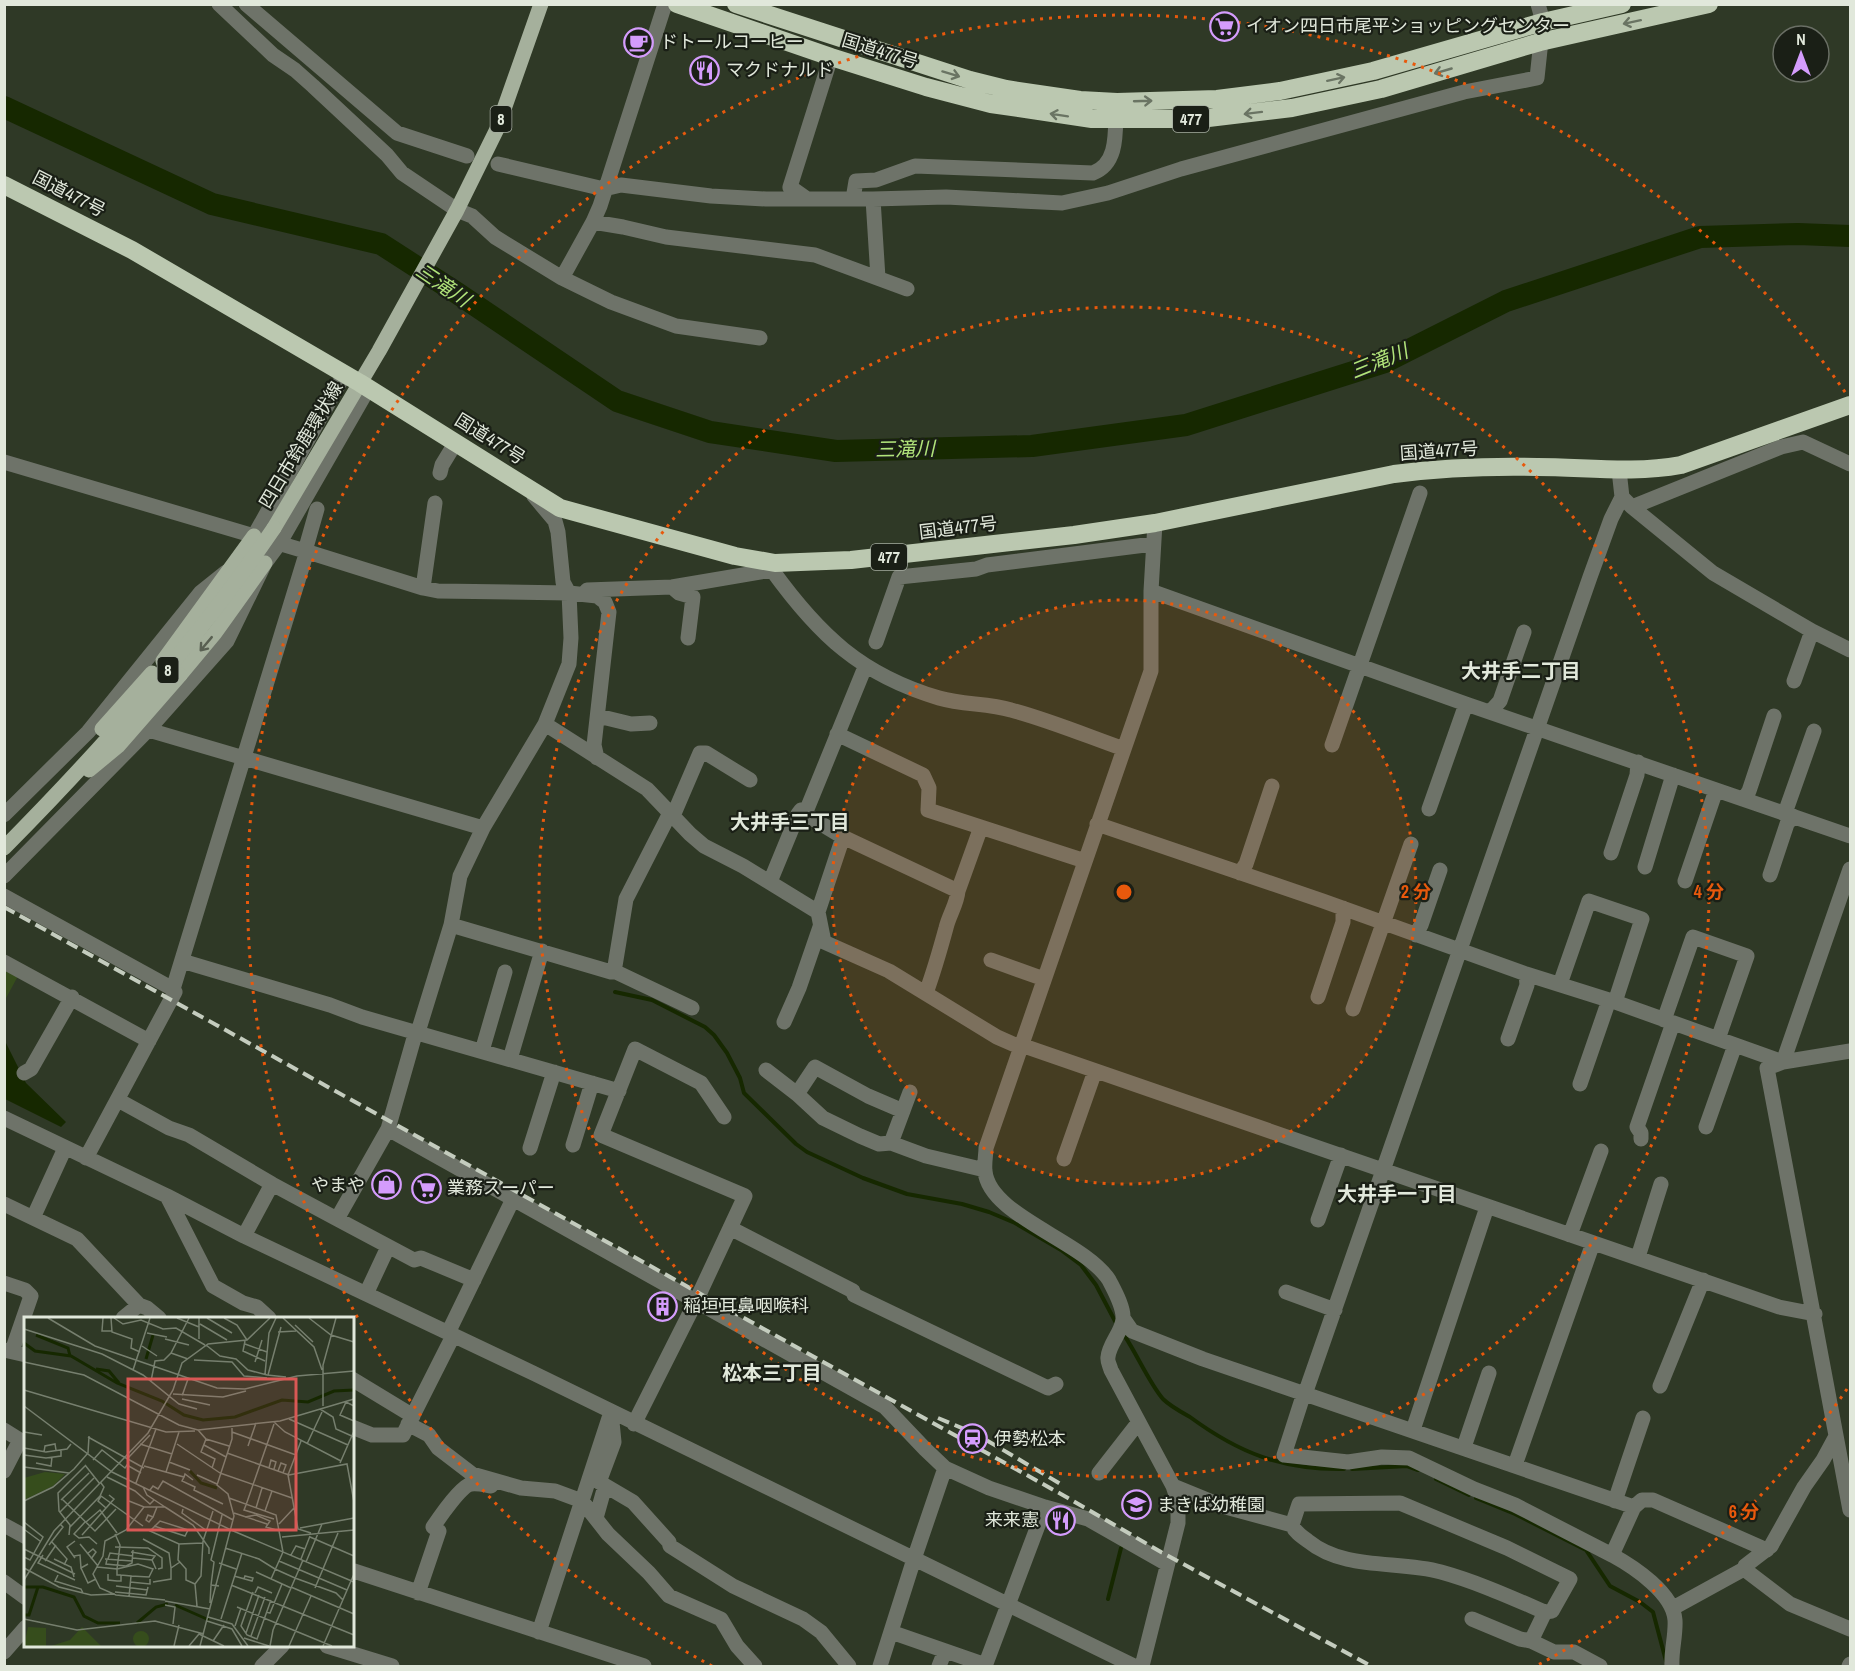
<svg xmlns="http://www.w3.org/2000/svg" width="1855" height="1671" font-family="'Archivo Narrow','Noto Sans JP',sans-serif">
	<style>
		.green { fill: #364d1c }
		.water { fill: #162800 }
		.lines { fill: none; stroke-linecap: round; stroke-linejoin: round }
		.stream { stroke: #162800; stroke-width: 4 }
		.river { stroke: #162800; stroke-width: 22 }
		.minor { stroke: #6e7369; stroke-width: 15 }
		.major { stroke: #a5b09c; stroke-width: 15 }
		.highway { stroke: #bbc8b0; stroke-width: 18 }
		.rail { stroke: #c4ccbe; stroke-width: 4; stroke-dasharray: 12 6; stroke-linecap: butt }
		.major-bridge { stroke: #a5b09c; stroke-width: 15 }
		.oneway { stroke: #6a7463 }
		.oneway2 { stroke: #596052 }
		.ring { fill: none; stroke: #e8590c; stroke-width: 3; stroke-dasharray: 3 6 }
		.labels { text-anchor: middle; stroke-width: 4.5; stroke-linejoin: round; paint-order: stroke }
		.shield { fill: #1a1f16; stroke: #a5aca0; stroke-width: 1.5 }
		.shield-label { font-size: 16px; font-weight: bold; fill: #e1e8db }
		.poi-label { font-size: 18px; fill: #e1e8db; stroke: #1a1f16; text-anchor: start }
		.street-label { font-size: 18px; fill: #e1e8db; stroke: #1a1f16 }
		.water-label { font-size: 20px; font-style: italic; fill: #b1e47a; stroke: #1a1f16 }
		.neighbourhood-label { font-size: 20px; font-weight: bold; fill: #e1e8db; stroke: #1a1f16 }
		.inset-river { fill: none; stroke: #162800; stroke-width: 3 }
		.inset-road { fill: none; stroke: #767f6e; stroke-width: 1.5 }
		.view { fill: #d95855; fill-opacity: 0.15; stroke: #d95855; stroke-width: 3 }
		.inset-edge { fill: none; stroke: #e1e8db; stroke-width: 3 }
		.centre { fill: #e8590c; stroke: #1a1f16; stroke-width: 3 }
		.ring-label { font-size: 18px; text-anchor: middle; font-weight: bold; fill: #e8590c; stroke: #1a1f16; stroke-width: 4.5; stroke-linejoin: round; paint-order: stroke }
	</style>
	<rect width="100%" height="100%" fill="#2f3926"/>
	<path class="green" d="M5,968L18,976L5,1000Z"/>
	<path class="water" d="M4,1039L26,1083L66,1122L61,1127L5,1099Z"/>
	<g class="lines">
		<path class="stream" d="M615,992L652,1000L705,1027L714,1035L727,1053L740,1078L744,1093L796,1144L807,1152L863,1178L907,1194L962,1204L989,1212L1015,1223L1061,1250L1081,1265L1096,1285L1116,1323
			M1122,1332C1135,1350 1149,1383 1163,1399C1170,1406 1181,1412 1190,1417C1239,1453 1282,1470 1344,1469
			M1352,1469L1407,1466L1418,1470
			M1436,1479L1469,1495
			M1476,1498L1515,1514L1586,1550L1610,1586L1640,1602L1653,1612L1666,1661
			M1108,1599L1121,1548"/>
		<path class="river" d="M4,107L212,204L381,244L457,293L617,401L710,432L836,451L1032,446L1186,425L1385,362L1506,301L1700,237L1798,234L1850,236"/>
		<path class="minor" d="M219,4L273,55L295,70L313,86L387,155L402,173L457,210L472,216L495,237L562,278L611,302L676,326L760,338
			M246,4L397,133L467,156
			M498,164L604,189L621,185L711,196L766,199H873L946,197L1062,203L1108,193L1181,169L1464,92L1537,78L1543,22L1538,4
			M807,199L790,187L831,57
			M853,199L856,181L876,180L915,166L1093,173C1119,163 1115,131 1116,108
			M873,199L878,278
			M593,222L623,227L666,237L815,255L907,289
			M562,278L593,222L600,206L665,4
			M4,462L305,551L423,588L438,591L569,593L597,596L605,602L609,612L594,745L597,758
			M1619,470L1622,497L1632,507L1713,573L1812,631L1850,650
			M440,473L442,465L456,442
			M1632,507L1781,447L1803,442L1850,464
			M254,536L344,375
			M305,551L317,509
			M772,570C819,635 861,675 939,698C963,705 988,703 1011,710C1049,720 1087,736 1124,749
			M672,587L679,593L693,597L688,638
			M423,588L435,503
			M587,590L672,587L772,570
			M1151,591L1466,704L1850,836
			M876,642L899,577L976,569L987,565L1153,544
			M865,667L805,814L843,837L958,891C957,904 949,915 946,928C940,950 934,971 926,993
			M1794,681L1812,631
			M1490,712L1500,701L1524,632
			M101,716L483,828
			M598,716L631,724L650,723
			M545,724L647,789L690,834L704,846L743,866L818,912L824,942L889,971L997,1037L1020,1047
			M837,734L923,775L929,788L928,810L1085,861
			M1332,745L1420,493
			M1744,799L1749,791L1774,716
			M1429,809L1466,704
			M1785,813L1814,731
			M4,815L88,732L201,592L226,572
			M673,816L700,753H706L750,780
			M1097,824L1323,901L1526,974L1615,1002L1783,1062
			M1611,853L1637,775L1638,762
			M1645,867L1673,775
			M1240,873L1246,864L1272,786
			M1770,875L1787,824L1793,816
			M4,876L148,730L227,641L265,563L279,544L368,389
			M1685,881L1716,790
			M770,882L798,814L801,810L805,814
			M958,891L981,827
			M4,896L173,989
			M818,912L843,837
			M451,925L611,972H616L692,1008
			M1416,935L1421,925L1440,870
			M991,960L1044,979
			M182,961L330,1005L362,1017L619,1091
			M4,962L149,1041
			M614,972L626,899L670,813
			M1560,984L1589,901L1642,919L1615,1002
			M1318,997L1343,922V908
			M1353,1009L1411,844
			M1664,1020L1693,937L1747,956L1718,1039
			M784,1022L799,988L820,927
			M418,1032L451,925L460,876L483,828L545,724L569,664L571,638L569,593L563,582L558,532L555,521L534,496
			M1508,1039L1527,985L1526,974
			M1021,1045L1779,1307L1815,1314
			M482,1051L505,972
			M1850,1051L1783,1062L1767,1068L1850,1510
			M510,1059L542,951
			M1783,1062L1850,869
			M766,1070L797,1094L823,1118L860,1136L879,1144L891,1143L926,1156L985,1170
			M24,1073L31,1069L72,997
			M1580,1084L1609,1000
			M797,1094L815,1067L868,1096L903,1111
			M118,1100L169,1128L189,1135L272,1184
			M4,1118L167,1196L244,1236L533,1373L1134,1666
			M1706,1127L1735,1045
			M388,1129L416,1031
			M1641,1139V1133L1637,1127L1673,1023
			M891,1143L910,1092
			M573,1145L592,1083
			M530,1148L554,1072
			M86,1158L175,992L173,989L307,551
			M1064,1159L1095,1071
			M167,1196L213,1286L243,1303L257,1307L269,1318
			M4,1204L77,1239L139,1305L147,1308L159,1318
			M33,1218L65,1148
			M337,1219L414,1260L421,1258L474,1280
			M1318,1220L1341,1155
			M730,1228L853,1291L854,1295L1048,1388L1056,1384
			M1570,1235L1601,1151
			M244,1236L272,1184L337,1219L388,1129L885,1407L925,1449L945,1468L989,1488L1045,1507L1088,1519L1167,1564
			M1638,1257L1661,1184
			M4,1283L25,1290L31,1296L12,1351
			M1286,1292L1335,1310
			M366,1294L388,1247
			M123,1318L139,1305
			M1123,1318L1132,1331L1203,1359L1634,1507L1612,1555C1634,1567 1673,1593 1675,1620C1676,1635 1671,1651 1672,1666
			M448,1333L513,1199
			M4,1350L26,1355
			M352,1379L413,1416
			M1660,1386L1703,1280
			M1304,1393L1284,1455L1348,1462L1382,1457L1409,1458L1474,1489L1515,1505L1612,1555
			M1305,1394L1590,577L1611,519L1622,497
			M611,1412L614,1442L599,1482L633,1502L669,1542L670,1546L733,1586L803,1619L821,1632L849,1666
			M408,1424L429,1435L438,1448L472,1474L521,1488L555,1491L582,1501L608,1534L649,1573L669,1596L721,1619L737,1646L755,1666
			M634,1424L696,1301L745,1196L601,1135L635,1049L701,1083L724,1117
			M352,1427L372,1435H403L453,1336
			M4,1430L20,1440L4,1471
			M1413,1430L1487,1207
			M1464,1447L1489,1373
			M1515,1465L1593,1243
			M1099,1473L1138,1423
			M1173,1486L1222,1506L1292,1525C1295,1532 1301,1536 1308,1541C1345,1571 1397,1560 1441,1572C1477,1582 1510,1597 1545,1612L1552,1611L1570,1579L1507,1548L1400,1503L1299,1504L1292,1525
			M1615,1501L1643,1418
			M1634,1507L1642,1500H1653L1767,1550
			M596,1518L605,1486
			M4,1525L26,1537
			M433,1527C439,1518 461,1486 471,1484C477,1483 485,1485 491,1486
			M1744,1569L1790,1604L1850,1629
			M352,1573L354,1571L644,1666
			M4,1582L26,1598
			M418,1593L439,1531
			M1673,1608L1744,1569L1745,1566L1771,1546L1804,1487L1823,1460L1836,1436
			M1545,1612L1531,1641L1554,1652H1574L1600,1666
			M1472,1619L1520,1639L1531,1641
			M539,1632L609,1418
			M891,1632L986,1665
			M327,1646L392,1666
			M4,1652L26,1627
			M262,1666L282,1646
			M880,1666L914,1559L945,1468
			M939,1666L945,1651
			M985,1666L1045,1507
			M1142,1666L1178,1523V1501L1173,1486L1111,1370C1110,1366 1107,1361 1108,1357C1109,1344 1122,1332 1123,1319C1124,1307 1114,1290 1109,1280C1084,1241 989,1216 985,1171C984,1163 986,1155 986,1148L1151,671V591L1155,523
			M1849,1666L1850,1664"/>
		<path class="major" d="M274,528L379,351L457,210L497,129L541,4
			M163,661L254,536
			M180,675L215,633L265,563"/>
		<path class="highway" d="M677,4L831,57L926,87L991,104L1092,119H1200L1292,108L1381,89L1540,42L1709,4
			M736,4L970,80L1006,89L1080,100L1117,102L1217,99L1280,91L1373,71L1543,22L1622,4
			M4,185L132,250L360,383L560,508L735,556L775,563L851,560L1074,535L1155,523L1394,474C1441,468 1490,466 1537,467C1585,467 1633,474 1681,465L1850,405"/>
		<path class="rail" d="M4,907L1068,1498L1161,1552L1371,1666
			M938,1418L976,1434L1064,1486"/>
		<path class="major-bridge" d="M102,729L152,673
			M89,770L118,746L180,675
			M4,848C104,747 194,645 274,528"/>
	</g>
	<defs><path id="oneway-shaft" d="M-6 0H5M1.5-3L5.5 0L1.5 3" fill="none" stroke-width="1.6" stroke-linecap="round" stroke-linejoin="round" transform="scale(1.5)"/></defs>
	<g class="oneway">
		<use href="#oneway-shaft" transform="translate(1632 22) rotate(168)"/>
		<use href="#oneway-shaft" transform="translate(1443 71) rotate(164)"/>
		<use href="#oneway-shaft" transform="translate(951 74) rotate(17)"/>
		<use href="#oneway-shaft" transform="translate(1336 79) rotate(-12)"/>
		<use href="#oneway-shaft" transform="translate(1143 101) rotate(-2)"/>
		<use href="#oneway-shaft" transform="translate(1253 113) rotate(173)"/>
		<use href="#oneway-shaft" transform="translate(1059 115) rotate(-171)"/>
	</g>
	<use class="oneway2" href="#oneway-shaft" transform="translate(206 644) rotate(130)"/>
	<circle cx="1124" cy="892" r="292" fill="#e8590c" fill-opacity=".12"/>
	<g class="ring">
		<circle cx="1124" cy="892" r="292"/>
		<circle cx="1124" cy="892" r="585"/>
		<path d="M1847 1389A877 877 0 0 1 1536 1666M712 1666A877 877 0 1 1 1847 395"/>
	</g>
	<defs>
		<symbol id="supermarket-ring" viewBox="-11 -11 22 22"><circle r="9.5" fill="#1a1f16" stroke="#d49cfc" stroke-width="1.5"/><path d="M-6-5.5h2.5l.6 2H6L4.5 2H-2.5L-4.4-4H-6ZM-1.5 3.2a1.3 1.3 0 1 0 .1 0ZM3 3.2a1.3 1.3 0 1 0 .1 0Z" fill="#d49cfc"/></symbol>
		<symbol id="cafe-ring" viewBox="-11 -11 22 22"><circle r="9.5" fill="#1a1f16" stroke="#d49cfc" stroke-width="1.5"/><path d="M-5.5-4.5H6V0H3Q3 3.5 0 3.5H-2.5Q-5.5 3.5-5.5 0ZM3-3.2v2h1.7v-2ZM-6 4.5H4V6H-6Z" fill="#d49cfc"/></symbol>
		<symbol id="restaurant-ring" viewBox="-11 -11 22 22"><circle r="9.5" fill="#1a1f16" stroke="#d49cfc" stroke-width="1.5"/><path d="M-5-6h1v4h1v-4h1v4h1v-4h1v5L-1.5 .5V6h-2V.5L-5-1ZM5-6V6H3V1.5H1.5Q1.5-4 5-6Z" fill="#d49cfc"/></symbol>
		<symbol id="shop-ring" viewBox="-11 -11 22 22"><circle r="9.5" fill="#1a1f16" stroke="#d49cfc" stroke-width="1.5"/><path d="M-5-2.5h2.3a2.7 3.5 0 0 1 5.4 0H5L5.5 6h-11ZM-1.5-2.5h3a1.5 2.3 0 0 0-3 0Z" fill="#d49cfc"/></symbol>
		<symbol id="building-ring" viewBox="-11 -11 22 22"><circle r="9.5" fill="#1a1f16" stroke="#d49cfc" stroke-width="1.5"/><path d="M-4-6H4V6H1V3H-1V6H-4ZM-2.5-4.3h1.7v1.8h-1.7ZM.8-4.3h1.7v1.8H.8ZM-2.5-1h1.7V.8h-1.7ZM.8-1h1.7V.8H.8Z" fill="#d49cfc"/></symbol>
		<symbol id="station-ring" viewBox="-11 -11 22 22"><circle r="9.5" fill="#1a1f16" stroke="#d49cfc" stroke-width="1.5"/><path d="M-3-6H3Q5-6 5-4V2Q5 4 3 4L4.5 6H3L1.5 4h-3L-3 6H-4.5L-3 4Q-5 4-5 2V-4Q-5-6-3-6ZM-3.5-4v3h7v-3ZM-3.5 1v1.5H-2V1ZM2 1v1.5H3.5V1Z" fill="#d49cfc"/></symbol>
		<symbol id="school-ring" viewBox="-11 -11 22 22"><circle r="9.5" fill="#1a1f16" stroke="#d49cfc" stroke-width="1.5"/><path d="M0-5L7-2L0 1L-7-2ZM-4 1L0 2.5L4 1V4Q0 6-4 4Z" fill="#d49cfc"/></symbol>
	</defs>
	<g fill-rule="evenodd">
		<use href="#supermarket-ring" x="1208" y="10" width="33" height="33"/>
		<use href="#cafe-ring" x="622" y="26" width="33" height="33"/>
		<use href="#restaurant-ring" x="688" y="54" width="33" height="33"/>
		<use href="#shop-ring" x="370" y="1168" width="33" height="33"/>
		<use href="#supermarket-ring" x="410" y="1172" width="33" height="33"/>
		<use href="#building-ring" x="646" y="1290" width="33" height="33"/>
		<use href="#station-ring" x="956" y="1422" width="33" height="33"/>
		<use href="#school-ring" x="1120" y="1488" width="33" height="33"/>
		<use href="#restaurant-ring" x="1044" y="1504" width="33" height="33"/>
	</g>
	<g class="labels">
		<g class="shield">
			<rect x="490.5" y="106" width="21" height="26" rx="4.5"/>
			<rect x="1173" y="106" width="36" height="26" rx="4.5"/>
			<rect x="871" y="544" width="36" height="26" rx="4.5"/>
			<rect x="157.5" y="657" width="21" height="26" rx="4.5"/>
		</g>
		<g class="shield-label">
			<text x="501" y="125">8</text>
			<text x="1191" y="125">477</text>
			<text x="889" y="563">477</text>
			<text x="168" y="676">8</text>
		</g>
		<g class="poi-label">
			<text x="1246" y="32">イオン四日市尾平ショッピングセンター</text>
			<text x="660" y="48">ドトールコーヒー</text>
			<text x="726" y="76">マクドナルド</text>
			<text x="365" y="1191" text-anchor="end">やまや</text>
			<text x="447" y="1194">業務スーパー</text>
			<text x="683" y="1312">稲垣耳鼻咽喉科</text>
			<text x="994" y="1445">伊勢松本</text>
			<text x="1157" y="1511">まきば幼稚園</text>
			<text x="1039" y="1526" text-anchor="end">来来憲</text>
		</g>
		<g class="street-label">
			<text transform="translate(880 51) rotate(17)" y="6">国道477号</text>
			<text transform="translate(69 194) rotate(27)" y="6">国道477号</text>
			<text transform="translate(490 439) rotate(32)" y="6">国道477号</text>
			<text transform="translate(301 445) rotate(-59)" y="6">四日市鈴鹿環状線</text>
			<text transform="translate(1439 451) rotate(-4)" y="6">国道477号</text>
			<text transform="translate(958 528) rotate(-7)" y="6">国道477号</text>
		</g>
		<g class="water-label">
			<text transform="translate(443 285) rotate(34)" y="7">三滝川</text>
			<text transform="translate(1379 361) rotate(-22)" y="7">三滝川</text>
			<text transform="translate(905 449) rotate(-1)" y="7">三滝川</text>
		</g>
		<g class="neighbourhood-label">
			<text x="1521" y="678">大井手二丁目</text>
			<text x="790" y="829">大井手三丁目</text>
			<text x="1397" y="1201">大井手一丁目</text>
			<text x="772" y="1380">松本三丁目</text>
		</g>
	</g>
	<g transform="translate(24 1317)">
		<rect width="330" height="330" fill="#2f3926"/>
		<path d="M21,155L41,157L29,169L0,183V161ZM4,310L22,311V329H0ZM58,310L77,329H27L46,323ZM109 322a8 8 0 1 1 16 0a8 8 0 1 1-16 0Z" fill="#364d1c"/>
		<path class="inset-river" d="M12,18L44,31L46,39M0,26L11,34L47,39L93,66L138,84L160,98L179,103L211,100L258,83L284,85L310,74L330,73M122,42L129,18M72,52L85,54L95,66M166,154L177,166L193,171M0,270H19L50,280L60,299L74,306H96M151,288L185,303M0,298H5L14,270M113,306L132,290L144,287"/>
		<path class="inset-road" d="M24,1L71,29L193,71L221,72L273,59L330,54M79,1L78,14H88M87,1L88,15L108,22L107,31L116,35M90,1L99,7L117,3L139,12L152,11L181,28M153,1L175,10M183,1L208,16M200,1L213,8L223,23M259,1L290,30L298,53M285,1L307,18L330,25M176,7L203,23M271,8L289,25M0,12L78,37L119,58L155,87L173,92M254,15L272,14M123,16L143,20M141,22L165,28M175,22V1M221,24L219,34L241,44M221,27L243,35M182,28L196,39L212,42L224,53L243,58M118,29L133,39M147,36L164,42M170,43L208,45L220,59L243,61M0,45L60,58L155,108L174,113L256,104L330,82M231,45L238,23M109,53L126,1M241,57L245,16L252,1M243,58L262,60M244,58L257,10M127,64L131,44L140,43L147,36L165,1M0,73L142,115L171,114M149,77L199,80L222,74M158,79L164,62M158,82L186,88M0,89L88,155L207,213L330,265M299,89V48L312,1M330,89L322,85L316,98L330,104M296,92L309,100L312,112L330,120M265,102L324,128M250,105L261,115L317,144M174,113L182,122L205,129M0,115L18,118M208,115L272,138M64,120L120,151M182,122L177,135L191,142L188,151M277,124L264,158L274,212L287,216M116,127L148,137M153,127L196,156M283,127L298,95M180,128L202,140M224,129L232,106M0,131L22,135L43,132L47,127M20,135L21,129L31,127L32,133M203,136L265,158L323,147L330,185M0,138L22,141L37,139V133M103,142L126,118M69,143L78,133L101,151L103,148L117,156M145,145L166,153M12,146L27,149L28,140M316,146L330,114M61,148L76,167M120,149L160,160L161,157L169,163M0,150L45,156M245,151L247,143L252,145L250,152M254,154L257,146L262,148L259,156M142,155L155,115M196,156L268,181M173,158L193,167M83,160L111,174L126,187L130,183M160,160L158,164L171,170L170,173L199,187M112,166L132,112M119,170L123,178L141,190M126,173L129,169L134,172L139,164L209,203M205,181L252,198L259,235L247,262M38,182L71,214L92,192M37,183L65,156M0,184L29,170L50,152L64,136L65,119M105,184L120,190H141M222,188L250,107M222,188L220,193L250,202M120,190L102,213L81,224L79,239L69,257L76,271L92,278L141,283M141,190L169,208L185,231V237M82,191L74,184L77,179L119,209M232,191L238,171M159,192L158,196L183,214M241,194L248,174M36,195L70,161M210,196L243,207M129,200L125,205L122,203L124,198L129,200L133,190M221,200L232,198L246,204L242,210L256,214M0,205L19,220L6,243L0,240M61,205L50,217L55,221L65,220L73,227M62,205L76,193L93,216M255,207L270,191M130,209L161,219L164,213L136,204L126,214L155,227L179,226M46,210L76,179L80,170L77,166M276,211L330,201M1,213L16,224M91,217L96,228L93,252L114,247L129,252L125,260L107,259M45,218L46,208L35,194L34,176L62,148M58,218L90,182L85,178M258,220L330,213M286,220L330,239M119,222L145,236L147,251L156,245M27,224L43,242L40,248M51,224L43,230L51,241M56,227L74,249M155,227L154,243L162,252V263L171,267M25,228L39,210L36,207M91,230L124,231L138,241V251L134,252M201,231L235,242L251,252M0,232L51,257M107,235L131,239L128,243M63,237L69,232L72,235L67,242M19,238L14,246L51,263M267,238L272,229L281,232M50,239L56,238L57,251L64,247M109,241L128,243L132,252M30,242L47,250L50,260M81,242L108,244M83,242L82,247L102,249L108,246L109,233M84,242L86,236L109,239M277,242L286,219M21,244L32,228M255,244L323,273M282,245L298,207M195,246L212,252M73,250L93,252V258H97M0,251L35,270L67,278L91,277M57,251L64,266L72,262M251,252L271,261M232,255L267,271M84,257V263L93,264H97V258L107,259L105,280M34,258L31,264L57,272L59,276M210,259L228,264L229,261L221,259L220,262M271,261L312,276L319,283M0,263L30,214L124,116L149,73L158,46L184,27L223,23L246,1M106,265L126,267V262M129,265L147,262V251M207,268L330,318M92,269L124,273M195,269L187,268L190,245L187,243L198,198M267,270L330,297M291,271L314,216M91,275L122,278L124,270M229,275L217,309L223,318L233,322L247,283M231,276L234,270L248,276M141,284L186,292M186,286L187,268M141,288L151,290L149,307M173,289L171,267L177,259L179,224L189,194M213,290L252,306M242,295L246,296L258,267M184,300L208,307L224,329M0,302L53,313L131,304L180,317M197,302L218,236M183,304L208,312L218,329M252,306L308,329M211,309L217,291M222,316L235,278M227,319L241,280M220,321L245,329M189,324L200,308M150,329L155,308M165,329L175,317L200,329M176,329L210,199L204,177L193,168L208,122V109M246,329L249,313L279,243M265,329L287,279M299,329L330,257"/>
		<path class="view" d="M104,62H272V213H104Z"/>
		<rect width="330" height="330" class="inset-edge"/>
	</g>
	<circle cx="1124" cy="892" r="9" class="centre"/>
	<g class="ring-label">
		<text x="1416" y="898">2 分</text>
		<text x="1709" y="898">4 分</text>
		<text x="1744" y="1518">6 分</text>
	</g>
	<rect width="1855" height="1671" fill="none" stroke="#e1e8db" stroke-width="12"/>
	<g transform="translate(1801 54)"><circle r="28" fill="#1a1f16" stroke="#6a6f65" stroke-width="1.5"/>
	<path d="M0-4.5L10 22L0 15L-10 22Z" fill="#d49cfc"/>
	<text y="-9" font-size="16" font-weight="bold" text-anchor="middle" fill="#e1e8db">N</text>
	</g>
</svg>
